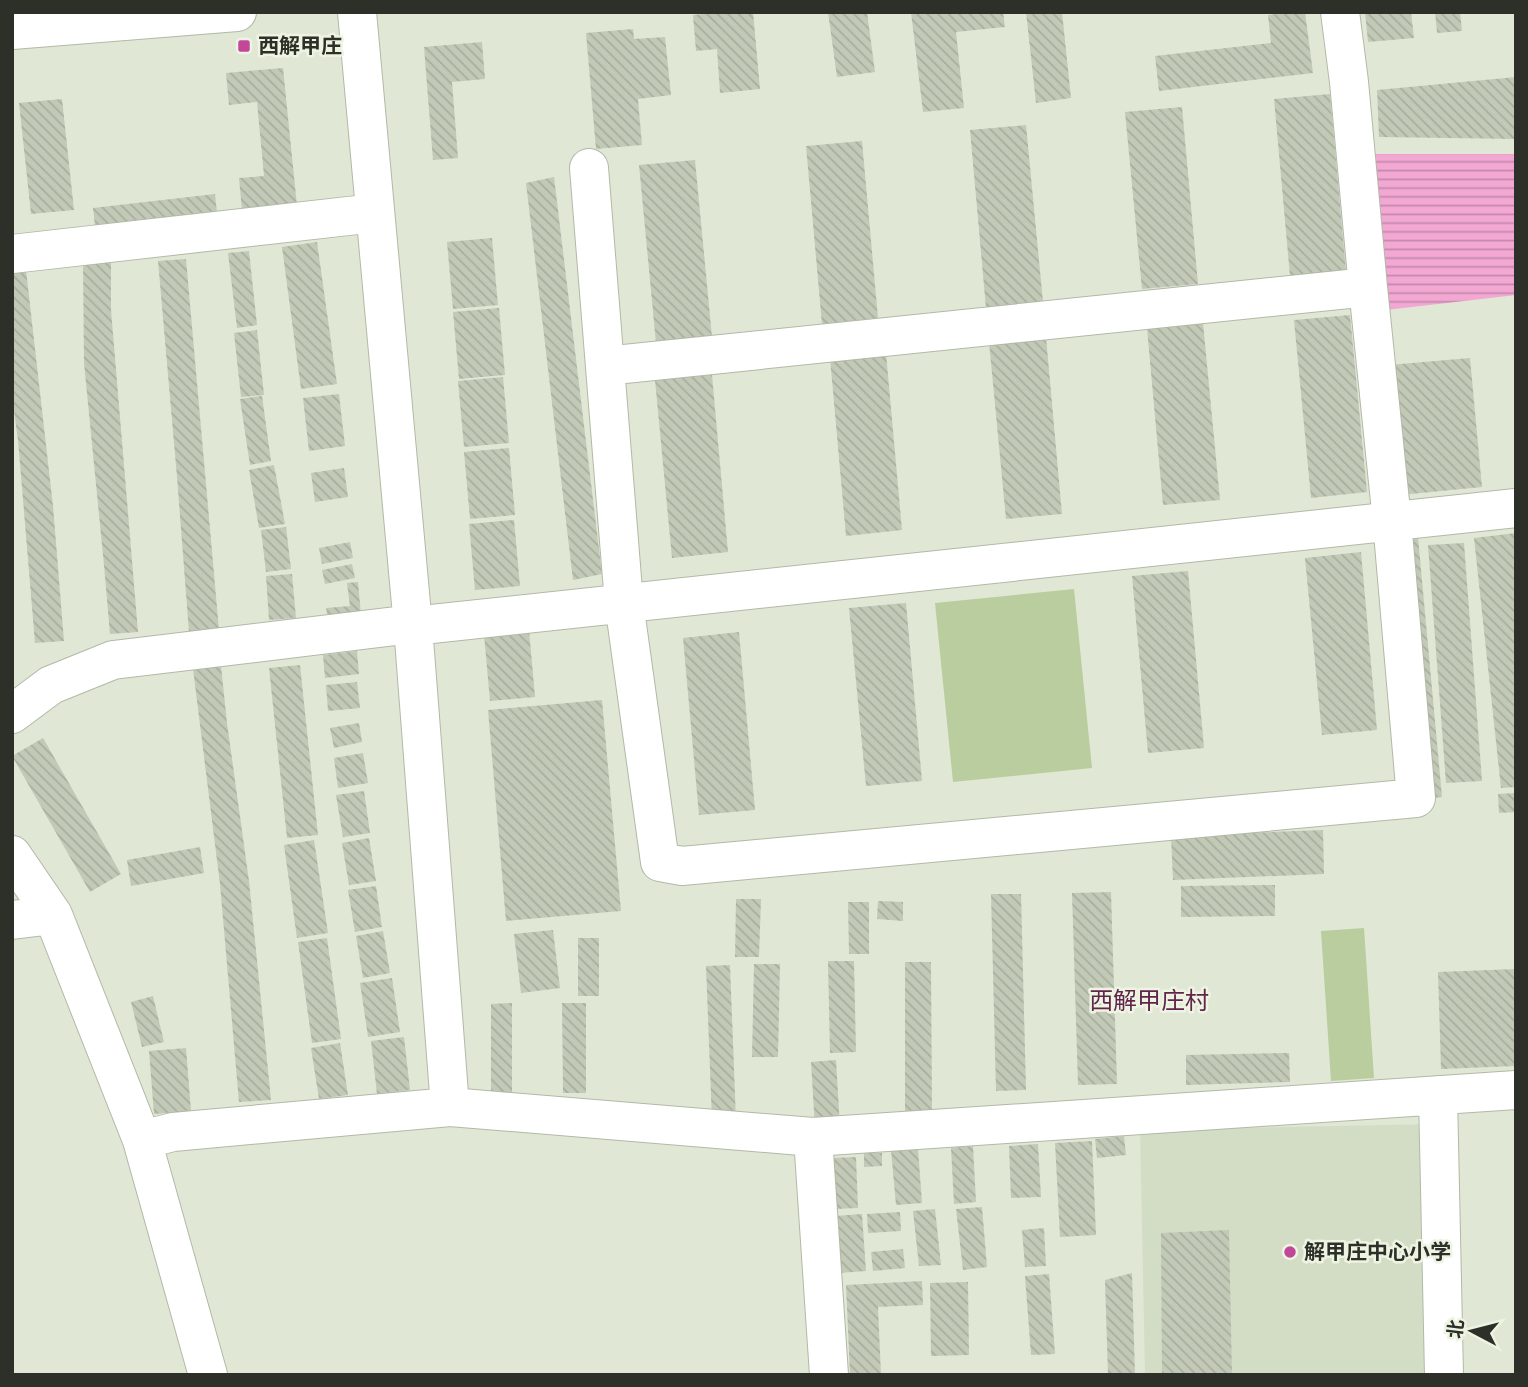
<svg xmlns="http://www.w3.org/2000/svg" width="1528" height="1387" font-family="'PT Sans Narrow','Noto Sans SC',sans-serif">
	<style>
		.built { fill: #d3ddc5 }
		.green { fill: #bacd9e }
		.water { fill: url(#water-rules) }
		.building { fill: url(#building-back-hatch) }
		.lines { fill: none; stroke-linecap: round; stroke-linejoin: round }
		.minor-casing { stroke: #b1b9a7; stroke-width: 40 }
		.minor { stroke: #fff; stroke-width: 38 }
		.poi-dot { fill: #c34798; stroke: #edf5e2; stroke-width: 2.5 }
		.labels { text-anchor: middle; stroke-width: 5; stroke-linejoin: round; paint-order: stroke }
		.poi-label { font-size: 21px; font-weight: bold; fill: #2d3029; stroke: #edf5e2; text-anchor: start }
		.quarter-label { font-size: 24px; fill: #61254c; stroke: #edf5e2 }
	</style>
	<defs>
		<pattern id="water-rules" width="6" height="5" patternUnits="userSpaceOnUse" patternTransform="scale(1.75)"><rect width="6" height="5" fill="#f3a8d3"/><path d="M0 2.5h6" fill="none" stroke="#c589ab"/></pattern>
		<pattern id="building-back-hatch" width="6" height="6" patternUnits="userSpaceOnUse" patternTransform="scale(1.75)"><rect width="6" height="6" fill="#c2cab7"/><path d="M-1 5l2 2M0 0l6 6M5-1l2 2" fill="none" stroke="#a7ae9d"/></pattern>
	</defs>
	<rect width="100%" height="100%" fill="#e0e8d5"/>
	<path class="built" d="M1435,1124L1439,1375H1145L1140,1130Z"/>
	<path class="green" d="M1074,589L1092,768L953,782L935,603Z
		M1364,928L1374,1078L1331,1081L1321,931Z"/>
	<path class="water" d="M1374,154H1516V295L1386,310Z"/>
	<path class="building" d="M722,12H753L760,89L720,93L717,49L696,51L693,15Z
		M828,12H867L875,72L837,77Z
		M911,12H1003L1005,27L956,32L964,108L923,112Z
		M1026,12H1062L1071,98L1036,103Z
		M1293,12H1305L1313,73L1159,91L1155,56L1271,43L1268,15Z
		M1365,12H1411L1414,38L1368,42Z
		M1435,12H1460L1462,31L1437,33Z
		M633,29L634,39L665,37L671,95L638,99L642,145L596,149L586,33Z
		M482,42L485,79L452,82L458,158L433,160L424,47Z
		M283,68L297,206L242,211L239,178L264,176L257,102L229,105L226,73Z
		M1516,77V139L1379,137L1377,90Z
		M1330,94L1346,271L1290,276L1274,99Z
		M62,99L74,210L31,214L19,103Z
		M1182,107L1198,284L1142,289L1125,112Z
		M1026,125L1043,302L986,308L970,130Z
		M862,141L878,318L822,324L806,146Z
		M695,160L712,337L656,343L639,165Z
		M554,177L602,574L573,580L526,183Z
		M215,194L218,222L96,235L93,208Z
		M492,238L498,305L453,309L447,242Z
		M317,242L337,384L301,389L282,247Z
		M249,251L257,325L237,328L228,253Z
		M186,259L219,630L189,632L177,477L158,261Z
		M83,263H111V310L138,632L110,634L104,565L84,363Z
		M26,270L53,506L64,641L35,643L18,440L12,397V271Z
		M499,308L505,375L459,379L453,312Z
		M1350,315L1367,492L1311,498L1294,320Z
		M1203,323L1220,500L1163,505L1147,328Z
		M257,330L264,395L241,397L234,333Z
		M1046,337L1062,514L1006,519L989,342Z
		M886,353L902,530L846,536L830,358Z
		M1470,358L1482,487L1401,495L1389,365Z
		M712,375L728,552L672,558L655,380Z
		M503,377L509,443L464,447L458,381Z
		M339,394L345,446L309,451L303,398Z
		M262,396L271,461L250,465L240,399Z
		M509,448L515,515L470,519L464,452Z
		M274,465L285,524L259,528L249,470Z
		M344,468L348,497L315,502L311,473Z
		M514,520L520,586L475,590L469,524Z
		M286,527L291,569L266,572L261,530Z
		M1516,533V787L1501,788L1474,538Z
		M1418,537L1442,797L1424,799L1399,539Z
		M350,542L353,558L322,564L319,548Z
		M1464,543L1482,781L1446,783L1428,545Z
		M1361,552L1377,730L1322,735L1305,558Z
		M352,564L355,578L325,584L322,570Z
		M1188,571L1204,748L1148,753L1132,576Z
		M292,574L296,618L269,620L266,576Z
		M358,582L361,615L328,618L326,608L350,606L347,583Z
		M906,603L922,781L866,786L849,608Z
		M529,630L535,697L490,701L484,634Z
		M739,632L755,810L699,815L683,638Z
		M357,651L359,674L325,678L323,655Z
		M300,665L318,835L287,838L269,668Z
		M221,666L227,723L249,881L271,1100L239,1102L220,884L193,669Z
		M357,682L360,708L328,711L326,685Z
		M602,700L621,911L506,921L488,710Z
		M359,723L362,742L334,748L330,728Z
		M43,738L121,874L90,892L12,756Z
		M363,753L368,783L338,788L334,758Z
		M364,791L370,833L343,837L336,795Z
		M1516,793V812L1499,813L1498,794Z
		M1323,830L1324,874L1173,880L1171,836Z
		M369,838L376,881L349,885L342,843Z
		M314,840L328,933L297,938L284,845Z
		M200,847L204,873L131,886L127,860Z
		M1275,885V916L1181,917V886Z
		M376,886L382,927L355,932L348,890Z
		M1111,892L1117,1084L1078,1085L1072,893Z
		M991,894H1021L1026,1090L996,1091Z
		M736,899H761L759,957H735Z
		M878,901L903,902V921L877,919Z
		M848,902H869V954H849Z
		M553,930L560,988L521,993L514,934Z
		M383,931L390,973L363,978L356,936Z
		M327,938L341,1039L312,1043L298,942Z
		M578,938H599V996H578Z
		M828,961H854L856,1052L830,1053Z
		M905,962H931L932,1111H905Z
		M754,964H780L778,1057H752Z
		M730,965L736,1121L712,1122L706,966Z
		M1516,969V1066L1441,1069L1438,972Z
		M392,978L400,1032L368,1037L360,983Z
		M153,996L164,1042L142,1047L131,1002Z
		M512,1003V1094H491V1004Z
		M562,1003H586V1093H563Z
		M404,1037L410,1090L377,1094L371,1041Z
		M340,1043L348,1095L319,1099L311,1048Z
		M186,1048L191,1111L154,1114L149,1051Z
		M1289,1053L1290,1082L1186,1085V1055Z
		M836,1060L840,1127L815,1128L811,1062Z
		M1124,1136L1126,1155L1097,1158L1095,1139Z
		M1092,1141L1096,1235L1060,1237L1055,1143Z
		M1038,1144L1041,1197L1011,1198L1009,1146Z
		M973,1146L976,1202L954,1204L951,1148Z
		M918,1148L922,1203L896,1205L891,1150Z
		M864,1153H882V1166L864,1167Z
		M856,1157L858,1208L835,1209L832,1158Z
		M982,1207L987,1267L963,1270L956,1209Z
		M935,1209L941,1265L919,1266L913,1211Z
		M900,1212L901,1231L868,1233L867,1214Z
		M862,1214L866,1271L839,1273L835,1216Z
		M1044,1228L1046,1266L1025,1267L1022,1230Z
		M1229,1230L1232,1375H1162L1161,1233Z
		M903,1249L905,1268L873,1271L871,1252Z
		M1132,1273L1135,1375H1108L1105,1280Z
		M1049,1274L1055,1354L1031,1355L1025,1276Z
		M922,1281L923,1305L878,1307L881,1375H850L846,1285Z
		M968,1282L969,1355L931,1356L930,1283Z"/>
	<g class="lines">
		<defs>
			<path id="minor" d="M357,12L413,626L450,1107
				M12,30L237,12
				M589,168L624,603L660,862L682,866L1416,798L1392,521L1368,287
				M12,254L375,213
				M605,366L1368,287L1349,82L1340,12
				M12,714L51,685L113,660L404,625L413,626L1516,508
				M12,855L53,915L142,1140L208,1375
				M12,920L53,915
				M1438,1095L1444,1375
				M813,1137L829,1375
				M142,1140L173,1132L450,1107L813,1137L1516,1090"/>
		</defs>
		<use href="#minor" class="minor-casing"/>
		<use href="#minor" class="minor"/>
	</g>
	<g class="poi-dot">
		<rect x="237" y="39" width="14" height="14" rx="3.5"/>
		<circle cx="1290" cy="1252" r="7"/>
	</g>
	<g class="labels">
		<g class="poi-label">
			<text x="258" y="53">西解甲庄</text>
			<text x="1304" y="1259">解甲庄中心小学</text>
		</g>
		<g class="quarter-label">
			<text x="1149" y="1009">西解甲庄村</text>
		</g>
	</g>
	<rect width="1528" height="1387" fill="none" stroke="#2d3029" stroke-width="28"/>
	<g transform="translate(1472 1331) rotate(277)" stroke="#edf5e2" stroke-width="5" paint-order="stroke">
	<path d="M0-5L12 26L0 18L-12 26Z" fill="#2d3029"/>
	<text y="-10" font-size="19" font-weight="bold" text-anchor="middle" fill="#2d3029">北</text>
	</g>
</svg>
